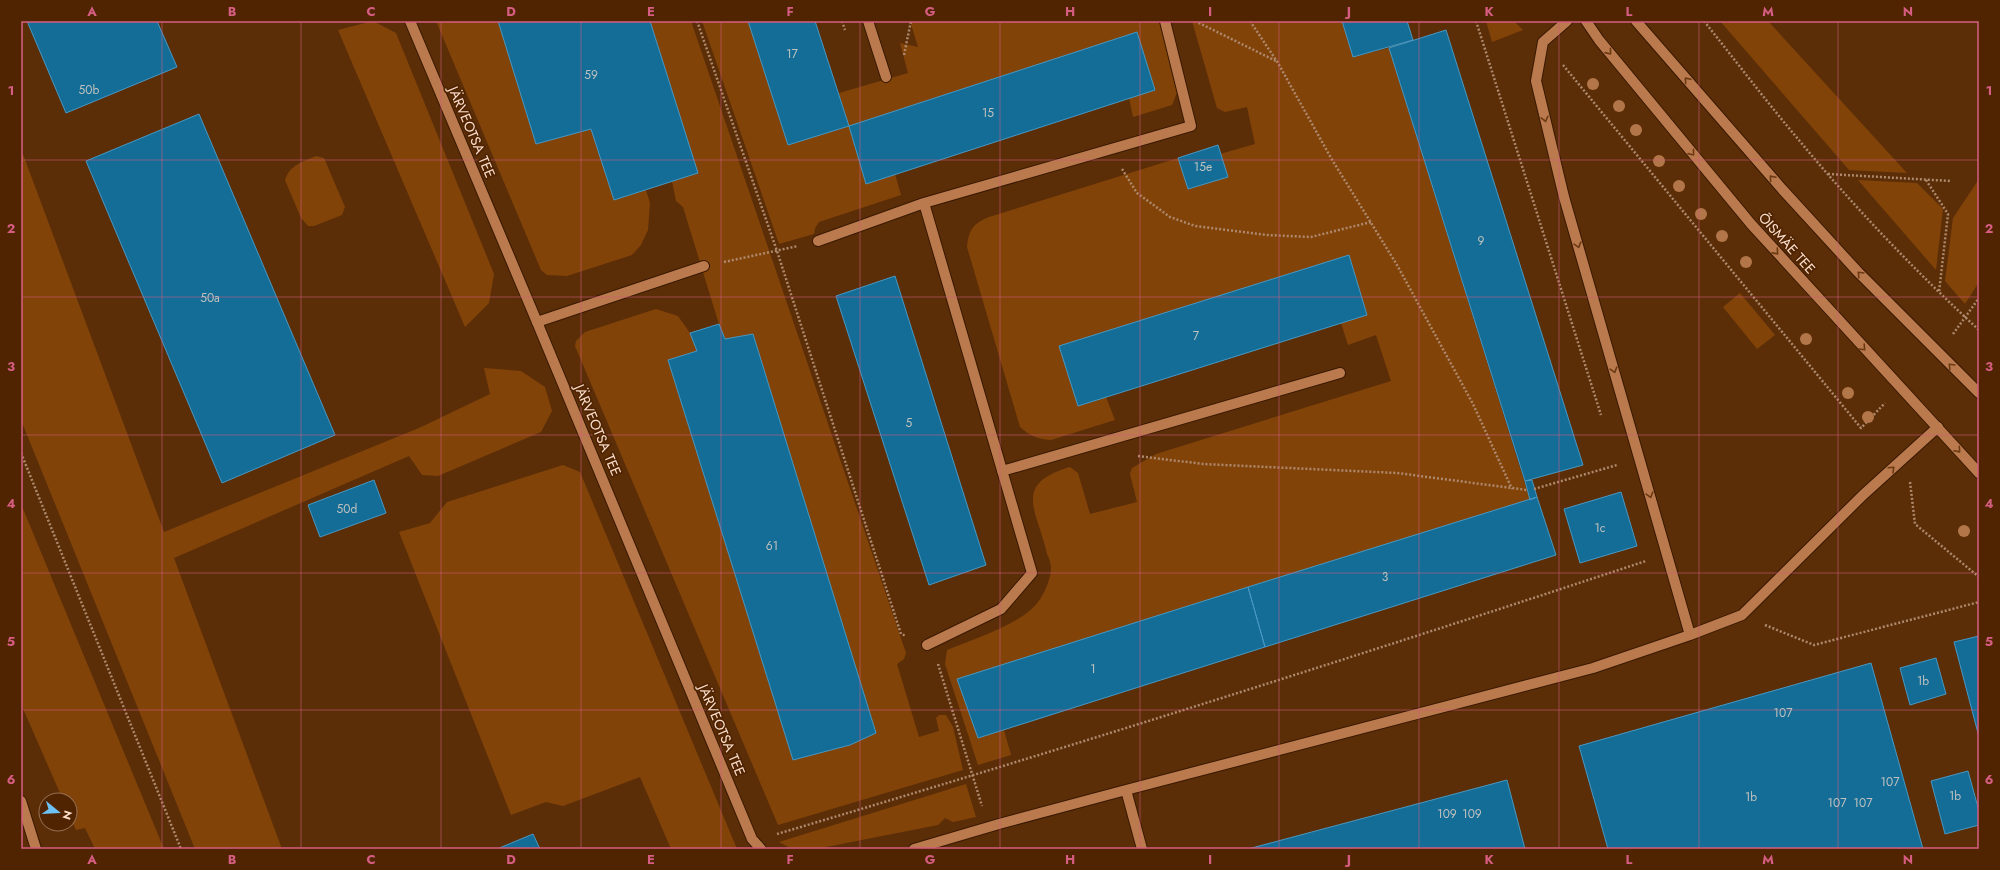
<svg xmlns="http://www.w3.org/2000/svg" width="2000" height="870" font-family="Jost,sans-serif">
	<style>
		.green { fill: #824309 }
		.building { fill: #136d97; stroke: #4898c3 }
		.lines { fill: none; stroke-linecap: round; stroke-linejoin: round }
		.service-casing { stroke: #381901; stroke-width: 12 }
		.minor-casing { stroke: #381901; stroke-width: 12 }
		.secondary-casing { stroke: #381901; stroke-width: 12 }
		.path { stroke: #ad896d; stroke-width: 2.5; stroke-dasharray: 2 2; stroke-linecap: butt }
		.service { stroke: #bb7a4d; stroke-width: 10 }
		.minor { stroke: #bb7a4d; stroke-width: 10 }
		.secondary { stroke: #bb7a4d; stroke-width: 10 }
		.tree { fill: #b37649 }
		.oneway { stroke: #6b3a13 }
		.grid { fill: none; stroke: #d65d82; stroke-width: 1; stroke-opacity: 0.55 }
		.labels { text-anchor: middle; stroke-width: 3.5; stroke-linejoin: round; paint-order: stroke }
		.number-label { font-size: 12px; fill: #c0c1be }
		.street-label { font-size: 14px; fill: #faddcb; stroke: #502400 }
		.neatline { fill: none; stroke: #d65d82; stroke-width: 1.5 }
		.grid-label { font-size: 13px; text-anchor: middle; font-weight: bold; fill: #d65d82 }
	</style>
	<rect width="100%" height="100%" fill="#5b2e08"/>
	<path class="green" d="M373,21L396,33L494,274L489,303L465,327L338,30Z
		M436,21H498L536,144L591,129L614,200L646,190L650,203L648,230L641,245L632,255L567,276L547,275L541,270Z
		M650,21H691L906,653L904,659L897,664L919,737L939,731L936,718L939,715H946L953,727L963,770L778,825L575,346L576,341L585,332L656,309L678,316L690,333L697,351L668,360L793,760L850,745L876,733L753,334L725,339L722,334L683,207L676,201L672,181L698,173Z
		M702,21H748L788,145L849,126L839,93L908,73L900,43L918,47L910,21H1159L1178,90L1172,105L1133,117L1129,98L1155,90L1137,32L849,126L866,183L895,174L901,195L819,222L815,228L814,234L779,244Z
		M1192,21H1342L1353,57L1389,48L1530,500L978,738L1004,730L1011,755L978,765L945,664L947,650C973,639 1022,624 1038,602C1044,594 1051,579 1051,568C1051,564 1049,558 1047,554C1038,512 1011,484 1070,467L1078,473L1090,514L1137,502L1130,474L1132,468L1156,454L1391,381L1376,335L1348,345L1341,323L1367,315L1349,255L1060,346L1078,406L1106,397L1115,420L1051,440C1037,439 1030,436 1020,427L967,247C969,229 973,224 989,217L1178,158L1188,189L1228,177L1220,154L1255,144L1247,107L1225,112L1217,108Z
		M1486,21H1514L1523,30L1492,42Z
		M1720,21H1768L1907,173L1849,170Z
		M21,149L164,532L419,428L490,394L484,368L521,371L545,387L552,411L541,432L438,476L422,475L409,456L174,558L282,849H195L21,420Z
		M316,156L324,158L345,207L342,215L314,226H308L301,218L285,180C290,165 302,162 316,156Z
		M1979,179V282L1965,304L1945,281L1953,218Z
		M1858,180L1917,183L1943,209L1936,270Z
		M1740,293L1775,335L1757,349L1723,307Z
		M563,465L580,472L737,849H671L640,777L563,806L546,802L511,815L399,532L430,523L447,502Z
		M21,504L164,849H95L85,828L76,830L70,817V800H63L21,704Z
		M966,784L976,817L953,822L945,818L938,825L816,849H792L779,842Z"/>
	<path class="building" d="M27,21H157L177,67L66,113Z
		M498,21H650L698,173L614,200L591,129L536,144Z
		M748,21H815L849,126L788,145Z
		M1342,21H1407L1413,40L1353,57Z
		M1446,30L1583,465L1525,481L1389,48Z
		M1137,32L1155,90L866,184L849,126Z
		M199,114L335,435L222,483L86,161Z
		M1218,145L1228,177L1188,189L1178,158Z
		M1349,255L1367,315L1078,406L1059,346Z
		M895,276L986,565L929,585L836,296Z
		M719,324L725,339L753,334L876,733L850,745L793,760L668,360L697,351L690,333Z
		M374,480L386,513L320,537L308,505Z
		M1532,480L1537,497L1530,500L1525,481Z
		M1621,492L1637,546L1580,563L1564,509Z
		M1537,497L1556,555L1265,647L1248,587Z
		M1248,587L1265,647L978,738L957,679Z
		M1979,636V737L1954,642Z
		M1936,658L1946,694L1910,705L1900,668Z
		M1871,663L1923,849H1608L1579,746Z
		M1968,771L1979,811V825L1945,834L1931,781Z
		M1507,780L1525,849H1248Z
		M533,834L540,849H497Z"/>
	<g class="lines">
		<defs>
			<path id="service" d="M868,21L886,77
				M1567,21L1543,42L1536,81L1564,197L1690,635
				M537,322L704,266
				M1126,790L1142,849
				M21,801L36,849
				M914,849L999,824L1126,790L1593,668L1690,635L1742,615L1863,495L1938,427"/>
			<path id="minor" d="M410,21L537,322L752,839L761,849
				M924,203L1032,573L1001,609L927,645
				M818,241L924,203L1191,126L1165,21
				M1002,471L1340,373"/>
			<path id="secondary" d="M1586,21L1599,40L1751,224L1979,473
				M1636,21L1782,189L1858,272L1979,393"/>
		</defs>
		<use href="#service" class="service-casing"/>
		<use href="#minor" class="minor-casing"/>
		<use href="#secondary" class="secondary-casing"/>
		<path class="path" d="M697,21L777,251L901,634L906,636
			M842,21L845,30
			M1195,21L1278,62
			M1250,21L1278,63L1331,158L1397,265L1473,404L1512,489
			M1476,21L1601,415
			M1704,21C1735,60 1766,101 1798,139C1854,207 1915,271 1979,330
			M904,55L911,21
			M1563,65L1861,428L1885,403
			M1122,169L1137,193L1170,217L1195,226L1267,235L1311,237L1371,222
			M1828,174L1951,181
			M1926,180L1948,214L1939,292
			M724,262L798,246
			M1953,334L1979,298
			M21,453L181,849
			M1138,456L1203,464L1397,473L1527,490
			M1910,482L1915,524L1979,577
			M1534,489L1617,465
			M1765,625L1814,645L1979,602
			M938,664L982,806
			M777,834C1068,748 1358,656 1646,561"/>
		<use href="#service" class="service"/>
		<use href="#minor" class="minor"/>
		<use href="#secondary" class="secondary"/>
	</g>
	<g class="tree">
		<circle cx="1593" cy="84" r="6"/>
		<circle cx="1619" cy="106" r="6"/>
		<circle cx="1636" cy="130" r="6"/>
		<circle cx="1659" cy="161" r="6"/>
		<circle cx="1679" cy="186" r="6"/>
		<circle cx="1701" cy="214" r="6"/>
		<circle cx="1722" cy="236" r="6"/>
		<circle cx="1746" cy="262" r="6"/>
		<circle cx="1806" cy="339" r="6"/>
		<circle cx="1848" cy="393" r="6"/>
		<circle cx="1868" cy="417" r="6"/>
		<circle cx="1964" cy="531" r="6"/>
	</g>
	<defs><path id="oneway-chevron" d="M-2-3.5L2.5 0L-2 3.5" fill="none" stroke-width="1.6" stroke-linecap="round" stroke-linejoin="round"/></defs>
	<g class="oneway">
		<use href="#oneway-chevron" transform="translate(1609 52) rotate(51)"/>
		<use href="#oneway-chevron" transform="translate(1687 80) rotate(-131)"/>
		<use href="#oneway-chevron" transform="translate(1545 119) rotate(76)"/>
		<use href="#oneway-chevron" transform="translate(1692 153) rotate(51)"/>
		<use href="#oneway-chevron" transform="translate(1772 178) rotate(-131)"/>
		<use href="#oneway-chevron" transform="translate(1578 245) rotate(74)"/>
		<use href="#oneway-chevron" transform="translate(1776 252) rotate(48)"/>
		<use href="#oneway-chevron" transform="translate(1860 274) rotate(-134)"/>
		<use href="#oneway-chevron" transform="translate(1863 348) rotate(47)"/>
		<use href="#oneway-chevron" transform="translate(1951 366) rotate(-135)"/>
		<use href="#oneway-chevron" transform="translate(1614 370) rotate(74)"/>
		<use href="#oneway-chevron" transform="translate(1958 450) rotate(49)"/>
		<use href="#oneway-chevron" transform="translate(1892 469) rotate(-43)"/>
		<use href="#oneway-chevron" transform="translate(1650 495) rotate(74)"/>
	</g>
	<path class="grid" d="M162,21V849M301,21V849M441,21V849M581,21V849M721,21V849M860,21V849M1000,21V849M1140,21V849M1279,21V849M1419,21V849M1559,21V849M1699,21V849M1838,21V849M21,160H1979M21,297H1979M21,435H1979M21,573H1979M21,710H1979"/>
	<g class="labels">
		<g class="number-label">
			<text x="792" y="58">17</text>
			<text x="591" y="79">59</text>
			<text x="89" y="94">50b</text>
			<text x="988" y="117">15</text>
			<text x="1203" y="171">15e</text>
			<text x="1481" y="245">9</text>
			<text x="210" y="302">50a</text>
			<text x="1196" y="340">7</text>
			<text x="909" y="427">5</text>
			<text x="347" y="513">50d</text>
			<text x="1600" y="532">1c</text>
			<text x="772" y="550">61</text>
			<text x="1385" y="581">3</text>
			<text x="1093" y="673">1</text>
			<text x="1923" y="685">1b</text>
			<text x="1783" y="717">107</text>
			<text x="1890" y="786">107</text>
			<text x="1955" y="800">1b</text>
			<text x="1751" y="801">1b</text>
			<text x="1837" y="807">107</text>
			<text x="1863" y="807">107</text>
			<text x="1447" y="818">109</text>
			<text x="1472" y="818">109</text>
		</g>
		<g class="street-label">
			<text transform="translate(472 132) rotate(67)" y="5">JÄRVEOTSA TEE</text>
			<text transform="translate(1787 243) rotate(48)" y="5">ÕISMÄE TEE</text>
			<text transform="translate(598 430) rotate(67)" y="5">JÄRVEOTSA TEE</text>
			<text transform="translate(722 730) rotate(67)" y="5">JÄRVEOTSA TEE</text>
		</g>
	</g>
	<rect width="2000" height="870" fill="none" stroke="#502400" stroke-width="44"/>
	<g transform="translate(58 812) rotate(108)"><circle r="19" fill="#502400" stroke="#946e51"/>
	<path d="M0-3L7 15L0 10L-7 15Z" fill="#6dc2f3"/>
	<text y="-6" font-size="11" font-weight="bold" text-anchor="middle" fill="#faddcb">N</text>
	</g>
	<rect x="22" y="22" width="1956" height="826" class="neatline"/>
	<g class="grid-label">
		<text x="92" y="16">A</text>
		<text x="232" y="16">B</text>
		<text x="371" y="16">C</text>
		<text x="511" y="16">D</text>
		<text x="651" y="16">E</text>
		<text x="790" y="16">F</text>
		<text x="930" y="16">G</text>
		<text x="1070" y="16">H</text>
		<text x="1210" y="16">I</text>
		<text x="1349" y="16">J</text>
		<text x="1489" y="16">K</text>
		<text x="1629" y="16">L</text>
		<text x="1768" y="16">M</text>
		<text x="1908" y="16">N</text>
		<text x="11" y="95">1</text>
		<text x="1989" y="95">1</text>
		<text x="11" y="233">2</text>
		<text x="1989" y="233">2</text>
		<text x="11" y="371">3</text>
		<text x="1989" y="371">3</text>
		<text x="11" y="508">4</text>
		<text x="1989" y="508">4</text>
		<text x="11" y="646">5</text>
		<text x="1989" y="646">5</text>
		<text x="11" y="784">6</text>
		<text x="1989" y="784">6</text>
		<text x="92" y="864">A</text>
		<text x="232" y="864">B</text>
		<text x="371" y="864">C</text>
		<text x="511" y="864">D</text>
		<text x="651" y="864">E</text>
		<text x="790" y="864">F</text>
		<text x="930" y="864">G</text>
		<text x="1070" y="864">H</text>
		<text x="1210" y="864">I</text>
		<text x="1349" y="864">J</text>
		<text x="1489" y="864">K</text>
		<text x="1629" y="864">L</text>
		<text x="1768" y="864">M</text>
		<text x="1908" y="864">N</text>
	</g>
</svg>
